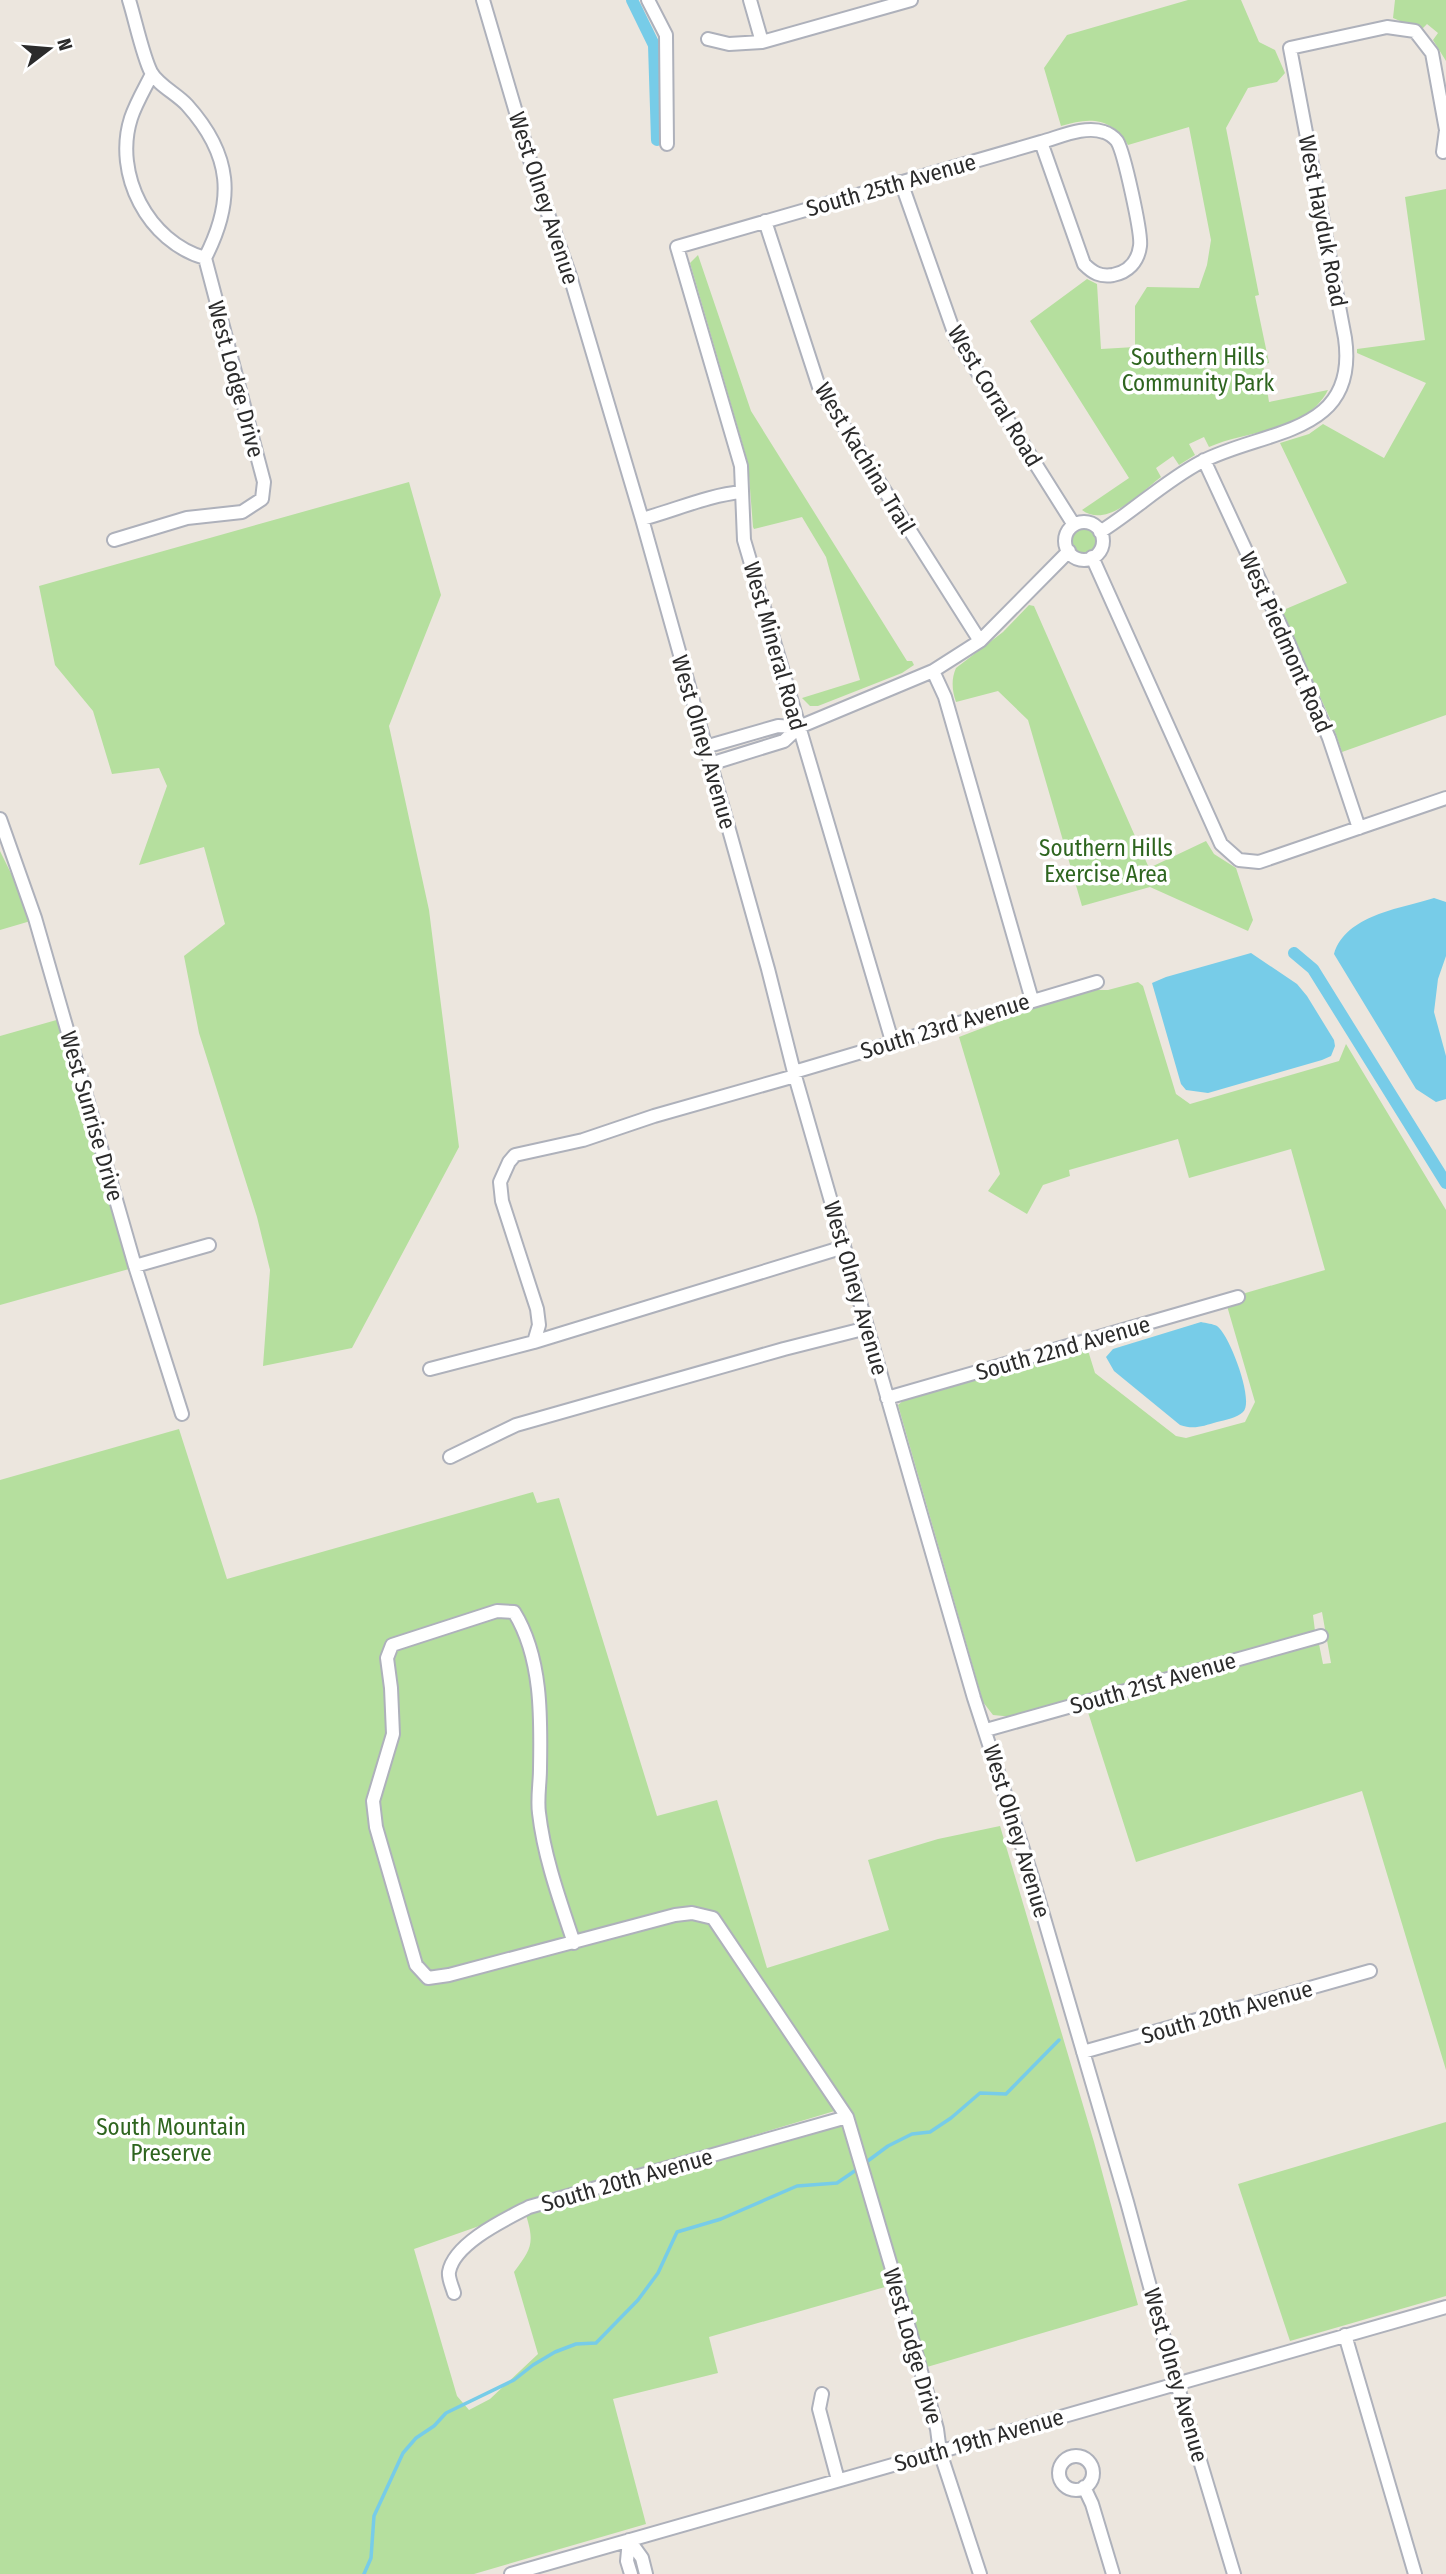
<svg xmlns="http://www.w3.org/2000/svg" width="1446" height="2574" font-family="'Fira Sans Condensed',sans-serif">
	<style>
		.green { fill: #b5df9e }
		.water { fill: #77cce8 }
		.lines { fill: none; stroke-linecap: round; stroke-linejoin: round }
		.stream { stroke: #77cce8; stroke-width: 3.5 }
		.canal { stroke: #77cce8; stroke-width: 12 }
		.minor-casing { stroke: #aeb1bb; stroke-width: 16 }
		.minor { stroke: #fff; stroke-width: 12 }
		.labels { text-anchor: middle; stroke-width: 7; stroke-linejoin: round; paint-order: stroke }
		.street-label { font-size: 23px; fill: #2b2b2b; stroke: #fff }
		.park-label { font-size: 23px; fill: #2e651f; stroke: #fff }
	</style>
	<rect width="100%" height="100%" fill="#ece6de"/>
	<path class="green" d="M1188,0H1241L1259,42L1275,50L1285,73L1277,82L1248,88L1226,128L1259,295L1255,296L1269,363L1263,364L1269,402L1328,390C1306,433 1247,430 1209,447L1204,437L1189,444L1195,455L1179,465L1173,456L1156,468L1161,477C1141,492 1107,529 1082,510L1129,478L1030,321L1087,279L1097,284L1101,349L1135,347V306L1147,287L1199,288L1207,265L1211,240L1189,127L1128,145C1112,117 1089,117 1061,126L1044,68L1067,35Z
		M1395,0H1446V61L1433,40L1438,33L1427,24L1421,30L1393,18Z
		M1446,189V715L1342,752L1332,723L1281,611L1347,583L1280,443L1309,434L1323,424L1384,458L1426,383L1357,353V349L1425,340L1405,197Z
		M698,255L751,411L907,661H912L914,665L902,673L818,706H810L802,698L860,680L826,557L802,517L754,529L753,527L748,463L690,263Z
		M409,482L441,595L389,726L429,910L459,1147L352,1348L263,1366L270,1270L257,1217L199,1033L184,956L225,924L204,847L139,865L167,786L159,768L112,774L93,711L55,665L39,586Z
		M1065 541a19 19 0 1 1 38 0a19 19 0 1 1-38 0Z
		M1029,605L1034,606L1149,868L1206,841L1214,854L1236,868L1253,920L1248,931L1150,887L1082,906L1028,720L998,691L956,702C952,691 951,679 956,668L1003,632Z
		M0,851L34,920L0,930Z
		M1138,982L1143,986L1176,1094L1190,1104L1339,1061L1346,1044L1446,1210V2070L1362,1791L1136,1862L1086,1706L1319,1644L1323,1664L1331,1663L1322,1612L1313,1615L1315,1631L1013,1717L993,1715L983,1702L898,1405L910,1395L1086,1344L1095,1373L1176,1436L1186,1438L1245,1422L1255,1402L1225,1299L1325,1270L1291,1149L1189,1178L1178,1139L1069,1170L1070,1176L1043,1185L1027,1214L988,1191L1000,1174L959,1037L1032,1009L1092,990H1108Z
		M60,1019L129,1269L0,1305V1036Z
		M179,1429L227,1579L533,1492L537,1503L559,1498L657,1816L717,1800L767,1968L889,1930L868,1860L938,1839L1000,1826L1094,2142L1138,2305L927,2367L848,2107L524,2204L482,2225L414,2249L457,2396L469,2410L490,2399L538,2354L514,2272C531,2249 535,2244 526,2215L831,2124L843,2123L892,2285L709,2337L718,2373L613,2399L646,2524L474,2574H0V1480Z
		M1446,2122V2296L1290,2341L1238,2184Z"/>
	<path class="water" d="M1434,898L1446,902V956L1438,979L1434,1012L1446,1056V1099L1436,1102L1416,1089L1334,954C1346,915 1399,909 1434,898Z
		M1251,953L1297,984L1307,996L1334,1040L1335,1046L1331,1056L1322,1060L1208,1093L1186,1090L1181,1084L1152,983L1166,977Z
		M1201,1322C1206,1323 1213,1324 1217,1326C1229,1334 1255,1401 1243,1412C1237,1418 1225,1420 1217,1422C1203,1426 1194,1430 1180,1425L1114,1371L1106,1357L1113,1349Z"/>
	<g class="lines">
		<path class="stream" d="M865,2163L888,2146L912,2134L930,2132L951,2118L980,2093L1006,2094L1059,2040
			M364,2574L371,2558L374,2516L403,2453L416,2438L434,2426L446,2413L514,2380L533,2365L555,2352L576,2344L596,2343L638,2300L658,2273L677,2232L721,2219L797,2186L837,2183L859,2168"/>
		<path class="canal" d="M632,0L654,45L657,140
			M1294,953L1313,969L1446,1183"/>
		<defs>
			<path id="minor" d="M483,0L535,177L570,276L642,519L768,969L795,1076L920,1511L974,1698L1032,1877L1127,2202L1171,2364L1234,2574
				M648,0L666,35L667,144
				M750,0L762,42
				M708,39L729,44L762,42L911,0
				M152,74C145,88 136,103 131,118C113,174 148,242 205,258
				M901,182L956,338L1074,525
				M765,221L819,387L980,641
				M1204,460L1285,635L1329,738L1359,828
				M642,519C676,510 708,495 742,492
				M1065 541a19 19 0 1 1 38 0a19 19 0 1 1-38 0Z
				M1100,532C1135,510 1165,481 1201,462C1264,429 1359,436 1345,338L1290,48L1387,27L1415,31L1432,53L1446,130L1443,152
				M114,540L187,518L242,512L262,499L264,482L205,258C235,200 232,155 187,105C177,94 158,85 151,72C143,57 135,19 129,0
				M1092,557L1221,844L1239,860L1259,862L1446,798
				M933,671L945,697L1032,1000
				M705,747L778,726L799,727
				M710,764L784,741L799,727L933,671L980,641L1069,551
				M0,819L35,918L135,1266L182,1414
				M892,1041L744,540L741,466L677,247L1041,142C1060,137 1085,125 1104,132C1108,133 1114,137 1117,141C1124,152 1142,234 1140,246C1138,262 1128,272 1113,275C1100,277 1093,273 1084,264L1041,142
				M794,1072L1097,982
				M135,1266L209,1245
				M534,1342L844,1247
				M430,1369L534,1342L539,1325L537,1309L502,1201L500,1182L509,1162L515,1155L583,1140L654,1116L795,1076
				M887,1398L1238,1297
				M450,1457L516,1425L784,1349L867,1328
				M986,1730L1321,1636
				M574,1943C560,1901 544,1857 539,1813C537,1799 540,1783 540,1769C541,1717 542,1657 514,1612L497,1611L392,1645L387,1658L391,1688L393,1734L373,1801L376,1827L416,1965L428,1978L449,1975L675,1915L692,1913L713,1918L847,2117L904,2310L937,2429L940,2452L980,2574
				M1083,2052L1370,1971
				M454,2293C452,2286 448,2278 449,2272C454,2243 506,2219 529,2207L847,2117
				M1345,2335L1415,2574
				M822,2394L819,2409L838,2480
				M1059 2473a17 17 0 1 1 34 0a17 17 0 1 1-34 0Z
				M1084,2487L1092,2504L1113,2574
				M629,2540L642,2558L646,2574
				M629,2540L627,2561L631,2574
				M511,2574L1446,2307"/>
		</defs>
		<use href="#minor" class="minor-casing"/>
		<use href="#minor" class="minor"/>
	</g>
	<g class="labels">
		<g class="street-label">
			<text transform="translate(891 185) rotate(-16)" y="8">South 25th Avenue</text>
			<text transform="translate(544 198) rotate(72)" y="8">West Olney Avenue</text>
			<text transform="translate(1323 221) rotate(79)" y="8">West Hayduk Road</text>
			<text transform="translate(236 379) rotate(75)" y="8">West Lodge Drive</text>
			<text transform="translate(995 396) rotate(59)" y="8">West Corral Road</text>
			<text transform="translate(865 458) rotate(59)" y="8">West Kachina Trail</text>
			<text transform="translate(1286 642) rotate(66)" y="8">West Piedmont Road</text>
			<text transform="translate(775 646) rotate(74)" y="8">West Mineral Road</text>
			<text transform="translate(704 742) rotate(74)" y="8">West Olney Avenue</text>
			<text transform="translate(945 1026) rotate(-17)" y="8">South 23rd Avenue</text>
			<text transform="translate(92 1116) rotate(74)" y="8">West Sunrise Drive</text>
			<text transform="translate(856 1288) rotate(74)" y="8">West Olney Avenue</text>
			<text transform="translate(1063 1348) rotate(-16)" y="8">South 22nd Avenue</text>
			<text transform="translate(1153 1683) rotate(-16)" y="8">South 21st Avenue</text>
			<text transform="translate(1017 1831) rotate(73)" y="8">West Olney Avenue</text>
			<text transform="translate(1227 2012) rotate(-16)" y="8">South 20th Avenue</text>
			<text transform="translate(627 2180) rotate(-16)" y="8">South 20th Avenue</text>
			<text transform="translate(913 2346) rotate(74)" y="8">West Lodge Drive</text>
			<text transform="translate(1176 2375) rotate(74)" y="8">West Olney Avenue</text>
			<text transform="translate(979 2440) rotate(-16)" y="8">South 19th Avenue</text>
		</g>
		<g class="park-label">
			<text x="1198" y="365">Southern Hills<tspan x="1198" dy="26">Community Park</tspan></text>
			<text x="1106" y="856">Southern Hills<tspan x="1106" dy="26">Exercise Area</tspan></text>
			<text x="171" y="2135">South Mountain<tspan x="171" dy="26">Preserve</tspan></text>
		</g>
	</g>
	<g transform="translate(49 49) rotate(74)" stroke="#ffffff" stroke-width="5" paint-order="stroke">
	<path d="M0-5L12 26L0 18L-12 26Z" fill="#2b2b2b"/>
	<text y="-10" font-size="19" font-weight="bold" text-anchor="middle" fill="#2b2b2b">N</text>
	</g>
</svg>
